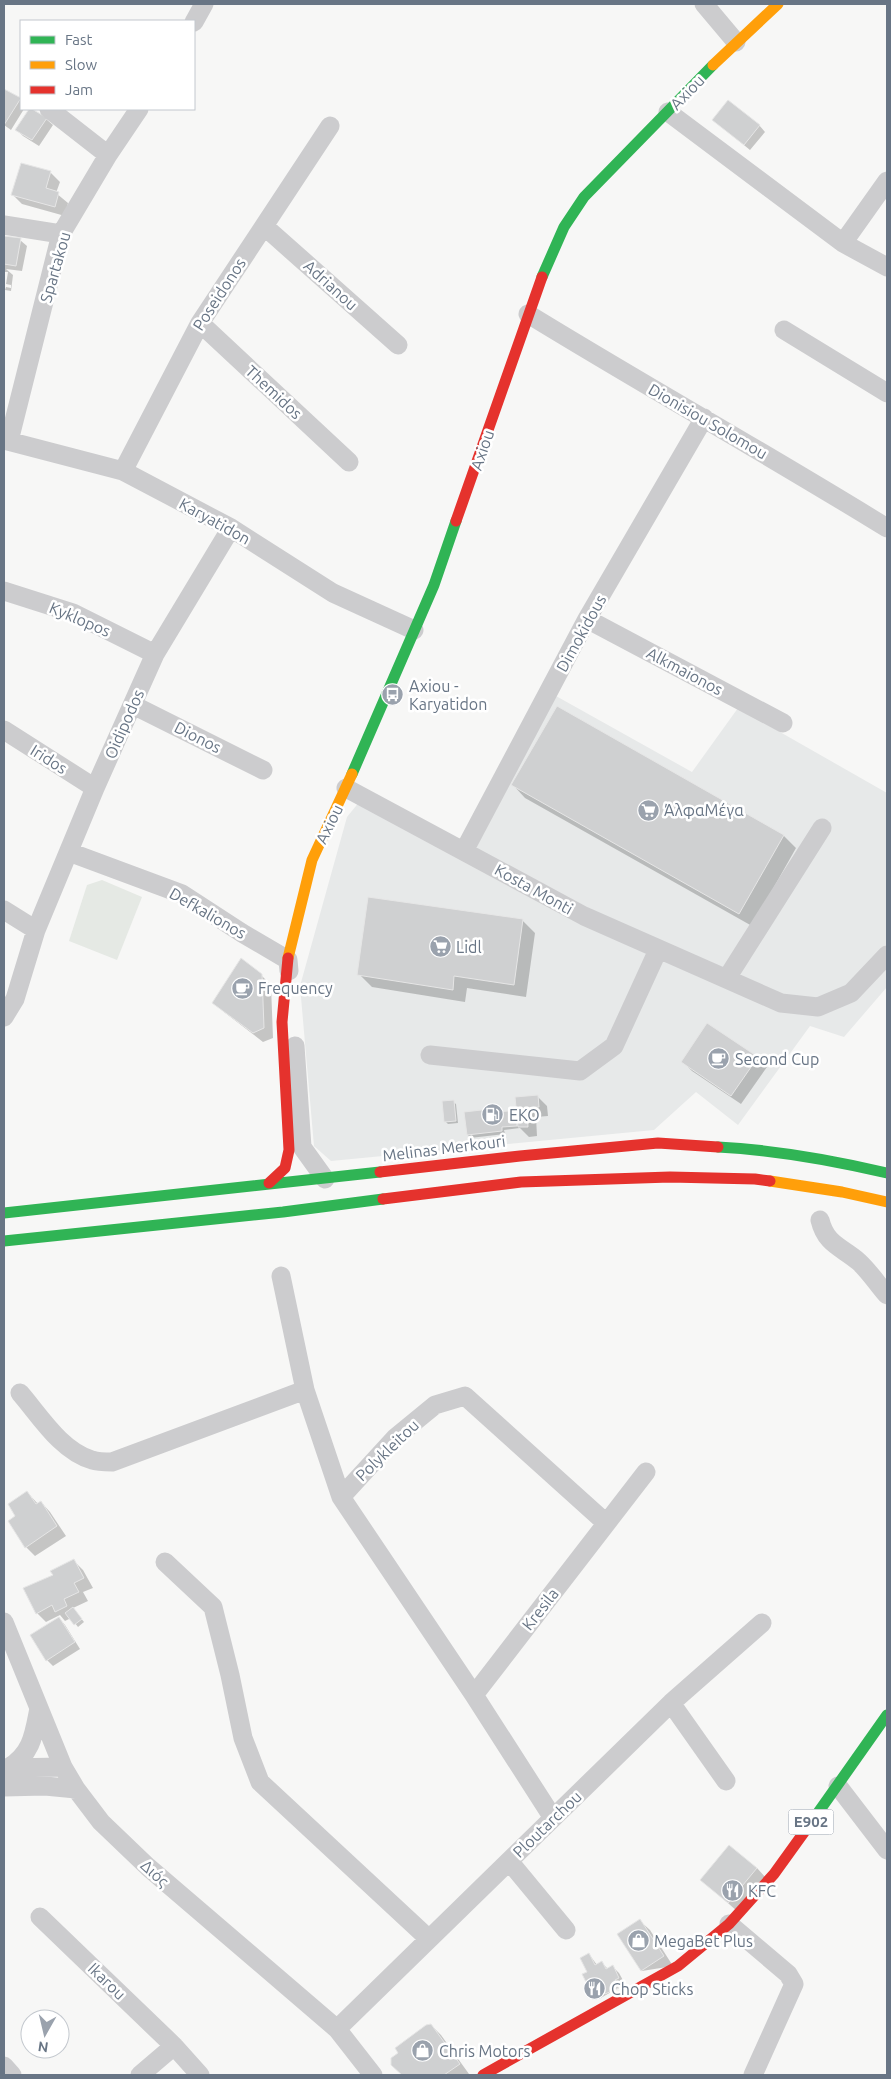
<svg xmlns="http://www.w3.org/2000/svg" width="891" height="2079" font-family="Ubuntu,sans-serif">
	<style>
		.built { fill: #e7e9e9 }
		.grass { fill: #e5e9e4 }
		.shadow { fill: #0003 }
		.building { fill: #cfd0d1; stroke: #e6e6e6 }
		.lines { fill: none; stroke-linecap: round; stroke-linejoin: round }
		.street { stroke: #ccccce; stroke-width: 19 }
		.fast { stroke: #30b455; stroke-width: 11 }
		.slow { stroke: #ff9f0a; stroke-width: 11 }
		.jam { stroke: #e5322d; stroke-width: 11 }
		.labels { text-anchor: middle; stroke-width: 5; stroke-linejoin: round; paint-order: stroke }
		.shield { fill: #fff; stroke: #959eaa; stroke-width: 1 }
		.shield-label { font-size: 15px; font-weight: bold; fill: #687585 }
		.street-label { font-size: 16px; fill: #687585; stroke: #fff }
		.poi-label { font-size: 16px; fill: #687585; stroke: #fff; text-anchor: start }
	</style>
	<rect width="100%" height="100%" fill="#f7f7f6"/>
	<path class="built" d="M556,696L692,772L738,708L887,793V987L844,1037L810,1026L738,1125L696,1092L654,1130L331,1161L314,1146L300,986L347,817L360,801L468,863Z"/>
	<path class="grass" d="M102,880L142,897L117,960L69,941L87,885Z"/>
	<path class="shadow" d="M5,90L20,99L21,109H24L11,130L4,125Z
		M46,119L53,125L39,146L23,136L17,130Z
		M713,120L759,125L765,132L750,150Z
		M50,172L60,182L56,193L68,203L65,216L22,204L13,195Z
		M5,237L20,240L27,246L22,271L6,269L13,275L11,291L5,290L6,287L11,288V285L6,284L8,272H5L4,284Z
		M513,785L784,836L796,848L752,926L525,798Z
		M522,920L535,933L526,997L467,988L465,1002L372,987L359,974Z
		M261,975L271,985L273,1038L263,1042L224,1012L214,1002Z
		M757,1058L767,1067L741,1104L692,1071L682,1061Z
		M537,1096L547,1106L548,1116L536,1117L537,1136L529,1137L520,1128L504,1130L505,1134L470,1138L468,1135L498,1109L501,1112H516L518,1114Z
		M453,1102L456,1104L458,1123L448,1124L445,1121Z
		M27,1492L38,1504L41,1502L50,1512L66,1536L35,1556L26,1547L17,1516Z
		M74,1561L83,1570L93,1588L83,1592L88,1601L73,1608L84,1622L78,1627L71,1618L65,1621L60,1615L46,1622L37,1613L55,1576Z
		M59,1618L65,1625L80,1649L53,1666L47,1660Z
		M757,1868L766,1878L738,1912L702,1880Z
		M640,1921L650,1930L673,1966L642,1971L618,1935Z
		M589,1954L597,1965L602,1963L608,1969L613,1967L619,1973L625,1984L599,1999L593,1993L589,1972Z
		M431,2025L441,2035L469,2074L402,2075L392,2065Z"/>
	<path class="building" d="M4,89L21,98L4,125Z
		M728,100L760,125L744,145L712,120Z
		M29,109H32L47,118L32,140L15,130Z
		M21,163L51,171L46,188L59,192L55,207L11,195Z
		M4,236L21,238L16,266L4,264Z
		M557,706L784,835L739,914L511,785Z
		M368,897L523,919L514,985L454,976L453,990L357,975Z
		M241,958L262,974L264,1028L253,1033L212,1003Z
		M707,1023L758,1057L731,1096L681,1062Z
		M538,1095L539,1107L527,1108L528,1127H518L515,1097Z
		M454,1100L456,1121L444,1122L442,1101Z
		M499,1108V1112L516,1110L517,1126L502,1127V1131L467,1135L464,1112Z
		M27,1491L36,1504L41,1501L57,1526L25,1548L8,1521L15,1516L8,1504Z
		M74,1559L84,1578L74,1583L79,1592L64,1599L67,1606L55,1612L52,1605L36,1614L23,1588L53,1575L50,1571Z
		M73,1607L82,1619L74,1625L65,1613Z
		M59,1617L75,1642L46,1661L30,1635Z
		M729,1845L757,1868L728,1903L700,1880Z
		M640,1919L664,1956L641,1971L617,1934Z
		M589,1953L595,1965L602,1961L606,1969L613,1965L619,1978L615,1980L619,1988L605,1994L602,1989L592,1994L582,1974L587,1972L580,1958Z
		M431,2024L460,2064L444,2075H402L391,2065V2058L398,2053L395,2048L426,2025Z"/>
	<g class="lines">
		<path class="street" d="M704,4L736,42
			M194,22L204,4
			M49,109L108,155
			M668,112L843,243L887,267
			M4,225L61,234
			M264,226L398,345
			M843,243L887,181
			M528,314C647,387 769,455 887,528
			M200,323L349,462
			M784,330L887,393
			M4,440L123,471L231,528L333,593L414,630
			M9,441L61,234L108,155L139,109
			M123,471L200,323L330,126
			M4,591L73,613L155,654
			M587,619L783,723
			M133,705L263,770
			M4,730L95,788
			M346,788L584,916L781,1003L818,1007L851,993L887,955
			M464,851L587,619L704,418
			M69,852L182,894L242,933L288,960L289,971
			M4,910L36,930
			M727,978L822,828
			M4,1017L15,999L36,930L95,788L155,654L231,528
			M295,1046L302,1147L325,1179
			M430,1055L580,1071L614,1046L658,950
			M820,1220C826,1245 842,1247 859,1262C870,1272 878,1285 887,1295
			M281,1276L305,1390L341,1497L474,1695L553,1818
			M20,1393C40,1416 61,1451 92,1460C98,1462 105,1462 112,1462L305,1390
			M341,1497L396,1437L435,1405L465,1396L606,1523
			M165,1562L213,1607L230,1675L243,1738L260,1782L429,1939
			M4,1622L63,1767L76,1789L101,1822L148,1867L337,2029L373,2075
			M474,1695L646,1472
			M671,1703L726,1781
			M5,1768L63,1767
			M8,1768C32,1754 34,1734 39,1708
			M838,1786L887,1850
			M4,1787L45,1786L76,1789
			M509,1861L566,1930
			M40,1917L174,2046L200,2075
			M729,1924L788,1974L794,1984L753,2075
			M337,2029L671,1703L762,1623
			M4,2066L12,2075
			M140,2075L174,2046"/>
		<path class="fast" d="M542,277L564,227L584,197L713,65
			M352,774L434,585L456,521
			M718,1147C775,1150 832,1160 887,1173
			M4,1213L380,1172
			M4,1241L283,1212L383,1199
			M810,1824L887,1715"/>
		<path class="slow" d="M713,65L778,4
			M288,958L312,860L352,774
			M770,1181L842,1192L887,1202"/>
		<path class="jam" d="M456,521L542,277
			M380,1172L520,1156L658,1143L718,1147
			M269,1183L285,1168L289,1150L282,1022L288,958
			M383,1199L521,1182L670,1177L755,1179L770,1181
			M483,2075L678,1966L729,1924L774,1874L810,1824"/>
	</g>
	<defs>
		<symbol id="bus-disc" viewBox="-11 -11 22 22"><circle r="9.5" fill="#9aa2ad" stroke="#fff"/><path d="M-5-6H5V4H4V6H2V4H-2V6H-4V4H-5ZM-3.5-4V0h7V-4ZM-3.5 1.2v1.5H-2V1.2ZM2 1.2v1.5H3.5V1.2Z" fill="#fff"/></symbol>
		<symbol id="supermarket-disc" viewBox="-11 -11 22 22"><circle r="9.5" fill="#9aa2ad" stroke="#fff"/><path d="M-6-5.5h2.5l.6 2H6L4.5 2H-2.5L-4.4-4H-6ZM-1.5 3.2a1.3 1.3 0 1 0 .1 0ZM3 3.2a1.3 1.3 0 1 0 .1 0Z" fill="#fff"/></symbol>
		<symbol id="cafe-disc" viewBox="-11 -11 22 22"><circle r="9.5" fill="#9aa2ad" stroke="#fff"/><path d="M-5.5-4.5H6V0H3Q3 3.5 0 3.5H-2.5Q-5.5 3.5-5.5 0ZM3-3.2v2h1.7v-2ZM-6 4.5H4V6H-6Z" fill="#fff"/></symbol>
		<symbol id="fuel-disc" viewBox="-11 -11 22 22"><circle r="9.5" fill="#9aa2ad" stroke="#fff"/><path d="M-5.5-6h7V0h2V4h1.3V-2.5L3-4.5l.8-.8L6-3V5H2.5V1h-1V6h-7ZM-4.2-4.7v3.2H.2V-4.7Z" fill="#fff"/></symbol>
		<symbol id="restaurant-disc" viewBox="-11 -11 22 22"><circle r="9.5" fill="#9aa2ad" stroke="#fff"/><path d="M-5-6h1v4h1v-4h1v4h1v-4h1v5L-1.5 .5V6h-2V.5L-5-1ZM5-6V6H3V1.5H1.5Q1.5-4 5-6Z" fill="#fff"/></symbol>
		<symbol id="shop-disc" viewBox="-11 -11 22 22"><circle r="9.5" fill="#9aa2ad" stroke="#fff"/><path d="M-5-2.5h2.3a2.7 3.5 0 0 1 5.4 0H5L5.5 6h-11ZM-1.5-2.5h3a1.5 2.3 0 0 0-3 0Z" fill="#fff"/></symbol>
	</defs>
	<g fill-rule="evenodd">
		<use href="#bus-disc" x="380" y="682" width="25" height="25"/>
		<use href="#supermarket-disc" x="636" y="798" width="25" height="25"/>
		<use href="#supermarket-disc" x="428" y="934" width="25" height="25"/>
		<use href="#cafe-disc" x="230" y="976" width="25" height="25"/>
		<use href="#cafe-disc" x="706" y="1046" width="25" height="25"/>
		<use href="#fuel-disc" x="480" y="1102" width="25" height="25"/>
		<use href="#restaurant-disc" x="720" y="1878" width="25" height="25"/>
		<use href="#shop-disc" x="626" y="1928" width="25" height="25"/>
		<use href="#restaurant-disc" x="582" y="1976" width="25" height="25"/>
		<use href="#shop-disc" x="410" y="2038" width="25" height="25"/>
	</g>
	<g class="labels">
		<rect class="shield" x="788.5" y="1809.5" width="45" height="25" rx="4"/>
		<g class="shield-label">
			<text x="811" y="1827">E902</text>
		</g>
		<g class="street-label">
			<text transform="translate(687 92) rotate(-46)" y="6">Axiou</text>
			<text transform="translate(55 267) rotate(-74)" y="6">Spartakou</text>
			<text transform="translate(331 285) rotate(42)" y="6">Adrianou</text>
			<text transform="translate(219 294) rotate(-57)" y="6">Poseidonos</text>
			<text transform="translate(274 392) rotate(43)" y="6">Themidos</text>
			<text transform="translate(708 421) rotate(30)" y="6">Dionisiou Solomou</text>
			<text transform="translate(482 450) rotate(-71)" y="6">Axiou</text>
			<text transform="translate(215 521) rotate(29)" y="6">Karyatidon</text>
			<text transform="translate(80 619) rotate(23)" y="6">Kyklopos</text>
			<text transform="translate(581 633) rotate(-61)" y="6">Dimokidous</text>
			<text transform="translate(685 671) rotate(28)" y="6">Alkmaionos</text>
			<text transform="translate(124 724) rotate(-66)" y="6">Oidipodos</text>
			<text transform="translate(198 737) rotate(27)" y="6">Dionos</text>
			<text transform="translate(49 759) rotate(32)" y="6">Iridos</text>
			<text transform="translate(329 824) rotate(-64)" y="6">Axiou</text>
			<text transform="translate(534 889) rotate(29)" y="6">Kosta Monti</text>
			<text transform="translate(208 913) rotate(30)" y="6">Defkalionos</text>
			<text transform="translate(444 1148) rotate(-7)" y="6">Melinas Merkouri</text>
			<text transform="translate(387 1450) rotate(-44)" y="6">Polykleitou</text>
			<text transform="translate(540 1609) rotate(-52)" y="6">Kresila</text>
			<text transform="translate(547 1824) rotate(-44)" y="6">Ploutarchou</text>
			<text transform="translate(155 1873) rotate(42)" y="6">Διός</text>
			<text transform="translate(107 1981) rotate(44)" y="6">Ikarou</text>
		</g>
		<g class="poi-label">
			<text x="409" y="692">Axiou -<tspan x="409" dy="18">Karyatidon</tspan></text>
			<text x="664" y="816">ΆλφαΜέγα</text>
			<text x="456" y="953">Lidl</text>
			<text x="258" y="994">Frequency</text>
			<text x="735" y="1065">Second Cup</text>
			<text x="509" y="1121">EKO</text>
			<text x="748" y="1897">KFC</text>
			<text x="654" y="1947">MegaBet Plus</text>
			<text x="611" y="1995">Chop Sticks</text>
			<text x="439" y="2057">Chris Motors</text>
		</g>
	</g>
	<rect width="891" height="2079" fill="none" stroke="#687585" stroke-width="10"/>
	<rect x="20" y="20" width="175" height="90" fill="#ffffff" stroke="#c3c8ce"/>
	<rect x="30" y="36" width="25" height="8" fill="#30b455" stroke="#c3c8ce"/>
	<text x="65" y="45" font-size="15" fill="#687585">Fast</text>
	<rect x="30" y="61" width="25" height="8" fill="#ff9f0a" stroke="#c3c8ce"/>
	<text x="65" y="70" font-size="15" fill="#687585">Slow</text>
	<rect x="30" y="86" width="25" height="8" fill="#e5322d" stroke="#c3c8ce"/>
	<text x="65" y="95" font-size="15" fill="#687585">Jam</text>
	<g transform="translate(45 2034) rotate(188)"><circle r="24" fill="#ffffff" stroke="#c3c8ce"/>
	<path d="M0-4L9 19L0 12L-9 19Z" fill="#9aa2ad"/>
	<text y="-8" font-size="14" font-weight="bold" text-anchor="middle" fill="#687585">N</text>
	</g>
</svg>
